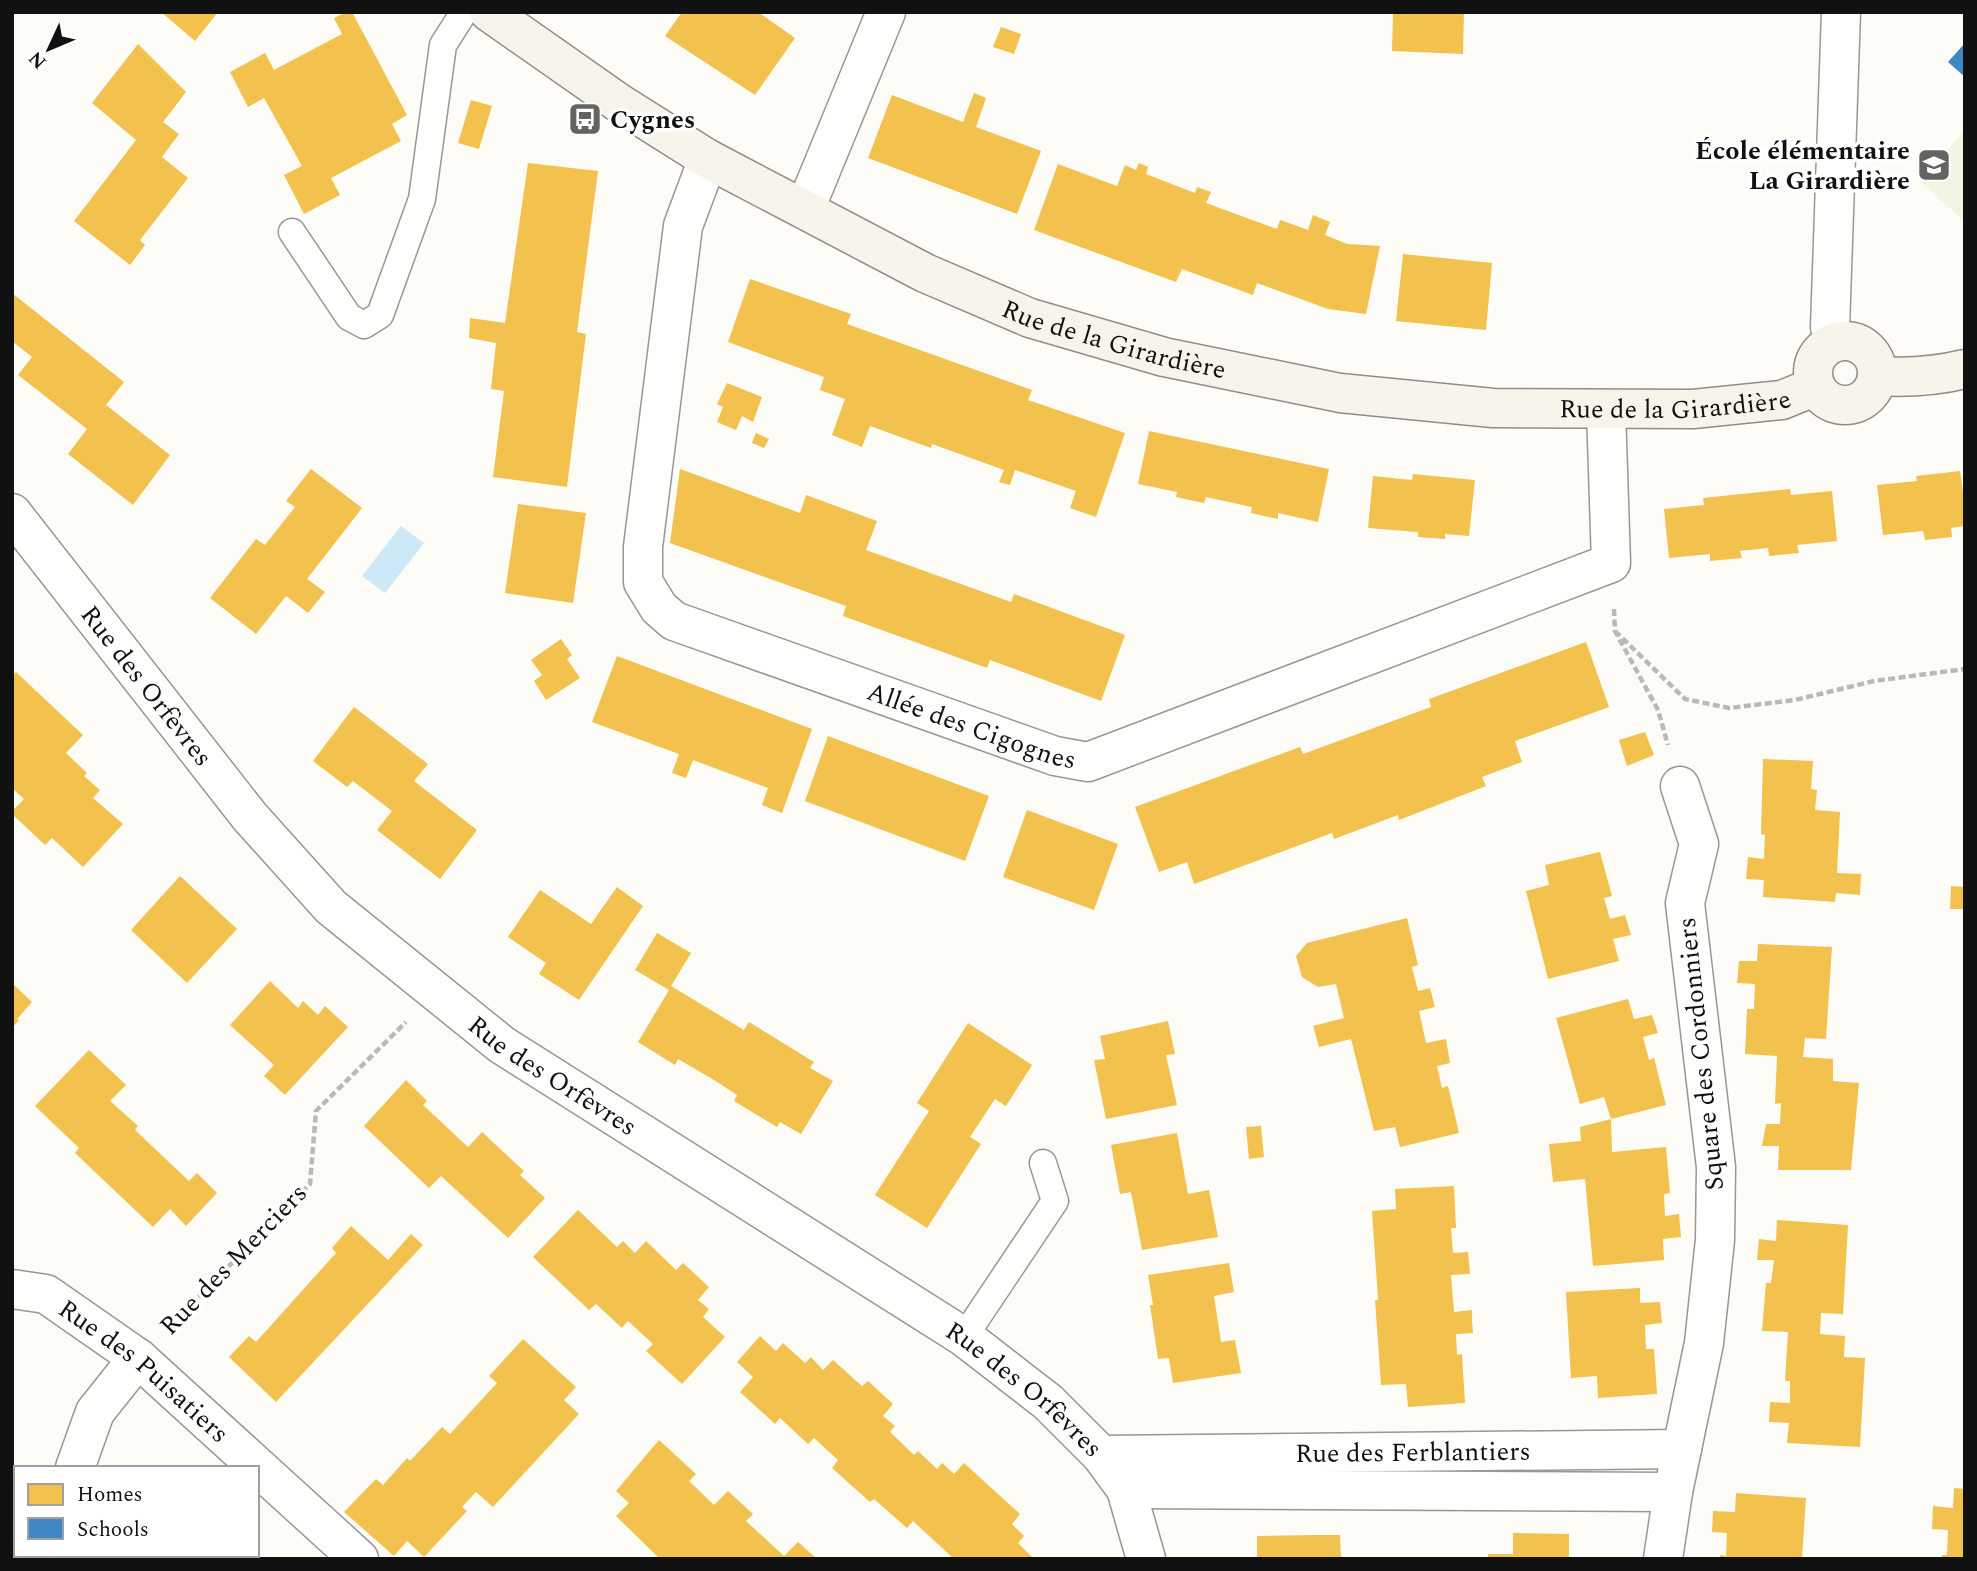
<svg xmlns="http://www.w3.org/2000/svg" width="1977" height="1571" font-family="Spectral,serif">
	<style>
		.pitch { fill: #f0f6e1 }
		.water { fill: #cde8f7 }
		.homes { fill: #f2c14e }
		.schools { fill: #3f88c5 }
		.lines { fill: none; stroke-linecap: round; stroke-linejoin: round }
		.lane-casing { stroke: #979795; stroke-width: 29 }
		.street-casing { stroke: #979795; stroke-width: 41 }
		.secondary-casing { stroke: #8e8d8b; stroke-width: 41 }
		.path { stroke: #b9b9b8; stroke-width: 4.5; stroke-dasharray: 7 3.5; stroke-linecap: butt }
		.lane { stroke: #fffffe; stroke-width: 26 }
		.street { stroke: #fffffe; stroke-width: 38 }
		.secondary { stroke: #f6f4eb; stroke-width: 38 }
		.labels { text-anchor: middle; stroke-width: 7; stroke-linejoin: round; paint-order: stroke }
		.poi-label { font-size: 26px; font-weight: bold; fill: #111; stroke: #fff; text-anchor: start }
		.street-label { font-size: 26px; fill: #111; stroke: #fff }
	</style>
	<rect width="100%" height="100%" fill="#fdfcf7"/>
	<path class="pitch" d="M1965,131V222L1919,180Z"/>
	<path class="water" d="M401,526L424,543L385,593L362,576Z"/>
	<path class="homes" d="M161,12H218L195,41Z
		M346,12H352L407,115L392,124L401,141L331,178L340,195L304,214L284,175L302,166L264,98L248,107L230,72L265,53L274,70L342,34L334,18Z
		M682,12H758L795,38L755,95L665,36Z
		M1393,12H1464L1463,54L1392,51Z
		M1001,27L1021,34L1014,54L993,47Z
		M138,44L186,92L163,122L179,134L162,157L188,178L140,240L145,245L130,265L74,221L136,140L92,103Z
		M974,93L986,98L976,127L1041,151L1017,214L868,158L892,95L963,122Z
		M471,100L492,106L479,149L458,143Z
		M528,163L598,171L577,332L586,334L567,487L493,477L504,391L491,389L496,343L469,338L470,318L505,323Z
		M1139,163L1148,167L1146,174L1195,193L1197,187L1211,192L1206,203L1277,229L1280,220L1308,230L1313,215L1330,222L1325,235L1347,244L1380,246L1366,314L1328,309L1257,283L1253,295L1182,269L1176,282L1034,230L1058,164L1117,186L1125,165L1136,170Z
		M1403,254L1492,263L1486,330L1396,321Z
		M750,279L851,314L847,324L1032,390L1028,400L1125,433L1096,517L1070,508L1076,491L1015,470L1010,485L999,482L1004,470L932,444L931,448L870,426L862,447L832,435L845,399L820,390L824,377L728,342Z
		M12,293L124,382L106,405L170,455L133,505L68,454L87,429L18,375L32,357L12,341Z
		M727,383L762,397L753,422L742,416L736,430L717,422L723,407L717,404Z
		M1149,431L1329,469L1318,522L1278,513V519L1251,513L1252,507L1206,497L1204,503L1176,497L1177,492L1138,484Z
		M756,433L769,439L764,448L752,443Z
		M311,469L362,508L307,579L325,592L308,613L286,596L256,634L210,598L256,539L265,545L295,507L286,501Z
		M680,469L800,513L806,495L877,521L866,550L1011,602L1014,594L1125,635L1101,701L990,660L987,668L843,616L846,606L670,543Z
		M1960,471L1965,506V526L1951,528L1952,537L1925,540L1923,531L1883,535L1877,485L1917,481L1916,476Z
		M1413,474L1475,480L1469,536L1445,534V539L1418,537V532L1368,528L1373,476L1412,480Z
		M1790,489L1791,495L1832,491L1837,541L1797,545L1799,553L1769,556L1768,548L1740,551L1742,558L1710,561V554L1669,558L1664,509L1704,505L1703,498Z
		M518,504L586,513L573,603L505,593Z
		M561,639L572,655L567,659L580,678L546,700L534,681L542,675L531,660Z
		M1586,642L1609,707L1515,741L1522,762L1482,777L1486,786L1399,820L1398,815L1334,839L1332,833L1194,884L1187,862L1159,872L1135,807L1300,747L1303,754L1431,707L1429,699Z
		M617,656L812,729L782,813L762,805L768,788L693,760L686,778L672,773L679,754L592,722Z
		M16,672L83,735L66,753L87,773L84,776L100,790L93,798L123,824L83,867L52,838L45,845L12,814V811L24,799L12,788V676Z
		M354,707L428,764L414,781L477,830L440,879L377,830L392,811L353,781L347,787L313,761Z
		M1645,732L1654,755L1627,766L1619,740Z
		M828,736L989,796L965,861L805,801Z
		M1763,759L1813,761L1811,789L1817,790L1815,810L1840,812L1837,873L1861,874L1860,895L1836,893L1835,902L1763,897L1764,880L1746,879L1748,857L1764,859L1765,835L1761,834Z
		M1027,810L1118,844L1094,910L1003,877Z
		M1600,852L1612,896L1604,898L1610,919L1625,915L1631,935L1613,939L1619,961L1548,979L1526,891L1549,885L1545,865Z
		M180,876L237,929L187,983L131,930Z
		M1951,886L1965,887V909H1950Z
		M617,887L643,906L579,1000L539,974L546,963L508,937L540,890L591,924Z
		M1407,918L1418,965L1412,967L1418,991L1430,988L1435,1007L1419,1011L1426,1043L1446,1039L1450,1063L1437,1066L1442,1088L1448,1086L1459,1133L1400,1147L1395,1127L1374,1131L1351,1039L1319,1047L1313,1026L1344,1018L1336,984L1318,987L1302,977L1296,956L1307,943Z
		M657,933L691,953L671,986L744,1030L749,1022L814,1062L810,1068L833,1081L801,1134L780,1122L777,1127L734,1101L737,1095L714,1080L678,1059L675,1065L638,1042L669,990L635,970Z
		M1758,944L1832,947L1826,1039L1805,1038L1803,1057L1833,1059V1081L1859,1083L1851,1170H1778L1779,1146H1762L1766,1124H1780L1781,1103L1775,1104L1777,1056L1745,1054L1747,1009H1754L1755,984L1737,983L1739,961H1757Z
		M270,981L298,1008L303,1001L318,1015L325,1006L348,1027L285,1095L264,1076L274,1065L230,1025Z
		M12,983L32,1002L17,1019L19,1020L12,1028Z
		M1628,999L1634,1019L1652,1015L1658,1033L1643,1037L1649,1060L1654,1058L1666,1105L1611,1119L1604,1097L1580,1104L1556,1018Z
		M1168,1021L1175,1054L1166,1055L1177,1105L1106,1119L1094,1060L1105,1059L1100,1036Z
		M968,1023L1032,1065L1006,1106L995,1099L970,1137L981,1144L927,1228L875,1195L929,1111L917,1103Z
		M89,1050L126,1085L110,1101L138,1126L135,1130L189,1181L197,1173L217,1193L186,1226L170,1209L153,1227L75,1153L79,1148L35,1106Z
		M406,1080L427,1101L423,1105L468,1147L482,1132L524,1171L520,1175L545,1198L508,1238L441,1176L429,1188L364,1126Z
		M1611,1119L1612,1152L1666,1147L1670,1193L1664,1194L1665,1216L1679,1214L1681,1237L1663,1239L1664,1260L1593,1266L1585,1179L1553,1182L1549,1144L1581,1141L1580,1127Z
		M1261,1126L1264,1157L1249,1159L1246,1127Z
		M1177,1133L1188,1194L1209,1190L1218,1237L1142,1250L1131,1192L1120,1194L1111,1145Z
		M1454,1186L1456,1228H1451L1453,1253L1468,1252L1470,1274L1451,1275L1454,1312L1472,1310V1322L1473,1333L1456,1334L1457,1355L1462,1354L1465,1403L1408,1407L1406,1384L1381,1385L1375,1300H1378L1372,1211L1396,1209L1395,1189Z
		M578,1210L617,1247L623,1241L635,1253L646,1241L676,1270L683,1263L709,1287L698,1300L709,1309L703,1317L725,1337L682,1384L646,1351L653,1344L628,1321L622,1328L596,1304L589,1310L533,1257Z
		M1777,1220L1848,1225L1843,1314L1821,1313L1820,1334L1845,1336L1844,1357L1865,1358L1860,1447L1787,1443L1789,1423L1769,1422L1770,1402L1790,1403V1381H1785L1788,1332L1762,1331L1766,1283H1771L1774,1260H1757L1759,1239L1776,1241Z
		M351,1226L388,1260L411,1234L423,1245L276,1402L229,1357L249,1336L256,1342L336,1253L332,1248Z
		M1229,1263L1234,1292L1214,1296L1221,1342L1235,1340L1241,1373L1173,1383L1169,1358L1158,1359L1150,1305H1153L1148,1275Z
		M1640,1288V1303L1660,1302L1662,1323L1645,1325L1646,1349H1654L1657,1394L1598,1398L1597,1376L1571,1378L1566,1292Z
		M760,1336L776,1351L783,1343L805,1363L811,1357L823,1370L833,1360L862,1386L868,1381L893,1404L883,1416L895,1426L890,1432L914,1455L918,1451L937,1469L942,1463L954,1474L964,1463L1020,1514L1012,1524L1024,1536L1018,1543L1034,1559H954L913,1521L907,1528L874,1499L870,1502L832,1468L838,1460L814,1438L808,1444L780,1418L775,1424L740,1392L753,1377L737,1362Z
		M523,1339L576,1387L564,1400L579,1414L493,1507L476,1492L462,1507L467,1511L424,1557L407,1541L394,1556L344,1512L376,1479L383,1485L407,1458L410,1461L442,1427L450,1434L497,1383L489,1376Z
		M659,1440L696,1474L689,1481L714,1505L728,1491L753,1514L746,1521L784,1556L798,1542L817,1559H660L616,1516L629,1503L616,1491Z
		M1954,1488L1965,1489V1559H1941L1942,1555H1947L1948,1530L1932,1529L1933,1506L1953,1508Z
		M1736,1493L1806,1498L1802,1559H1720V1555L1726,1556L1727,1533L1712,1532L1713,1511L1735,1512Z
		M1513,1533L1569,1534V1559H1488V1554H1513Z
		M1318,1535H1340L1341,1559H1257V1536Z
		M146,1555H221L217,1559H143Z"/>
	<path class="schools" d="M1965,43V77L1948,62Z"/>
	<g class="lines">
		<defs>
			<path id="lane" d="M292,232L349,317L364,325L380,315L422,199L443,45L464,12
				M964,1337L1055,1201L1043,1163"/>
			<g id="street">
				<path id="s1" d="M708,159L683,226L643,547V582L659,608L674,621L1055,756L1088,762L1611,563L1606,409"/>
				<path d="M805,209L886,12"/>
				<path d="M1835,342L1830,327L1841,12"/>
				<path id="s2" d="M12,513L250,817L331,907L502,1045L964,1337L1048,1402L1101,1455L1126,1489L1146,1559"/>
				<path id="s3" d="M12,1289L46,1294L138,1358L359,1559"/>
				<path id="s4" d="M1101,1455L1682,1449"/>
				<path d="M75,1468L95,1412L138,1358"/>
				<path d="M1126,1489L1673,1492"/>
				<path d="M43,1559L44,1555"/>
				<path d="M1663,1559L1673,1492L1704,1343L1715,1240L1716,1167L1685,903L1699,844L1680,786"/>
			</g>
			<g id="secondary">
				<path id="s5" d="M489,12L619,103L708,159L925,273L1030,318L1164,357L1340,393L1493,408L1693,409L1782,400L1814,387"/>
				<circle cx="1845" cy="373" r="32"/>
				<path d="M1877,376C1907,378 1936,376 1965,369"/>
			</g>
		</defs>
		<use href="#lane" class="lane-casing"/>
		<use href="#street" class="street-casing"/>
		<use href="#secondary" class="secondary-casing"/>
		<path class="path" d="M1614,609L1615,631L1658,710L1668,745
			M1615,631L1685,699L1729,708L1795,700L1874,681L1965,669
			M169,1327L310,1184L316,1111L406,1022"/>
		<use href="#lane" class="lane"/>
		<use href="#street" class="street"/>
		<use href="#secondary" class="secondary"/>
	</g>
	<defs>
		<symbol id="bus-square" viewBox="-11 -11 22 22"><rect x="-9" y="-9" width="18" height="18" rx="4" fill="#646362" stroke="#fff"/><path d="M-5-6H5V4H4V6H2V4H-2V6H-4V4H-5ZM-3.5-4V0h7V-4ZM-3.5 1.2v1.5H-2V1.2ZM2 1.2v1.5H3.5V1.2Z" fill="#fff"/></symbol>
		<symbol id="school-square" viewBox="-11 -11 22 22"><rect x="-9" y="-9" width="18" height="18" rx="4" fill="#646362" stroke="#fff"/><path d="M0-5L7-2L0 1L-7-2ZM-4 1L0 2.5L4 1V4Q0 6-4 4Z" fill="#fff"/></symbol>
	</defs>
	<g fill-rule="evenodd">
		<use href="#bus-square" x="566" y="100" width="38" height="38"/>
		<use href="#school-square" x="1915" y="146" width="38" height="38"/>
	</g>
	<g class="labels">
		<g class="poi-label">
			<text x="610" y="128">Cygnes</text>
			<text x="1910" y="159" text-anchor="end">École élémentaire<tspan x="1910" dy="30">La Girardière</tspan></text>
		</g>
		<g class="street-label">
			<text dy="9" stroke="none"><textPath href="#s5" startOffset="710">Rue de la Girardière</textPath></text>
			<text dy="9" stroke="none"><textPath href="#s5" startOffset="1278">Rue de la Girardière</textPath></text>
			<text dy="9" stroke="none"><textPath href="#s2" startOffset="219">Rue des Orfèvres</textPath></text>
			<text dy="9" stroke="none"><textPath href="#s1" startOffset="796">Allée des Cigognes</textPath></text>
			<text transform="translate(1700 1054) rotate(-96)" y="9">Square des Cordonniers</text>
			<text dy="9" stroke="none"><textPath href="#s2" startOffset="786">Rue des Orfèvres</textPath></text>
			<text transform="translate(233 1259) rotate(-46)" y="9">Rue des Merciers</text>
			<text dy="9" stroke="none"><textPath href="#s3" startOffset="159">Rue des Puisatiers</textPath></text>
			<text dy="9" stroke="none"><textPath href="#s2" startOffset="1353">Rue des Orfèvres</textPath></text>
			<text dy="9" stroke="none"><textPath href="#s4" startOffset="312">Rue des Ferblantiers</textPath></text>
		</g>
	</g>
	<rect width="1977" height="1571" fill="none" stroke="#111111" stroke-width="28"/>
	<rect x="14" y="1466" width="245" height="91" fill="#ffffff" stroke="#a0a0a0" stroke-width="2"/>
	<rect x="28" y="1484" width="35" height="21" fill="#f2c14e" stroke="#a0a0a0" stroke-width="2"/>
	<text x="77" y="1501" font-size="21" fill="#111111">Homes</text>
	<rect x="28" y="1518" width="35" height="21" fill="#3f88c5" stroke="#a0a0a0" stroke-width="2"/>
	<text x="77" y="1536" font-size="21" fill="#111111">Schools</text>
	<g transform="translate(49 49) rotate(226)" stroke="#ffffff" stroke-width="5" paint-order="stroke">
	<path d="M0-5L12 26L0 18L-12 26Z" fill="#111111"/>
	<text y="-10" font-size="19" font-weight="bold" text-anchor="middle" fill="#111111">N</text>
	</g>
</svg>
